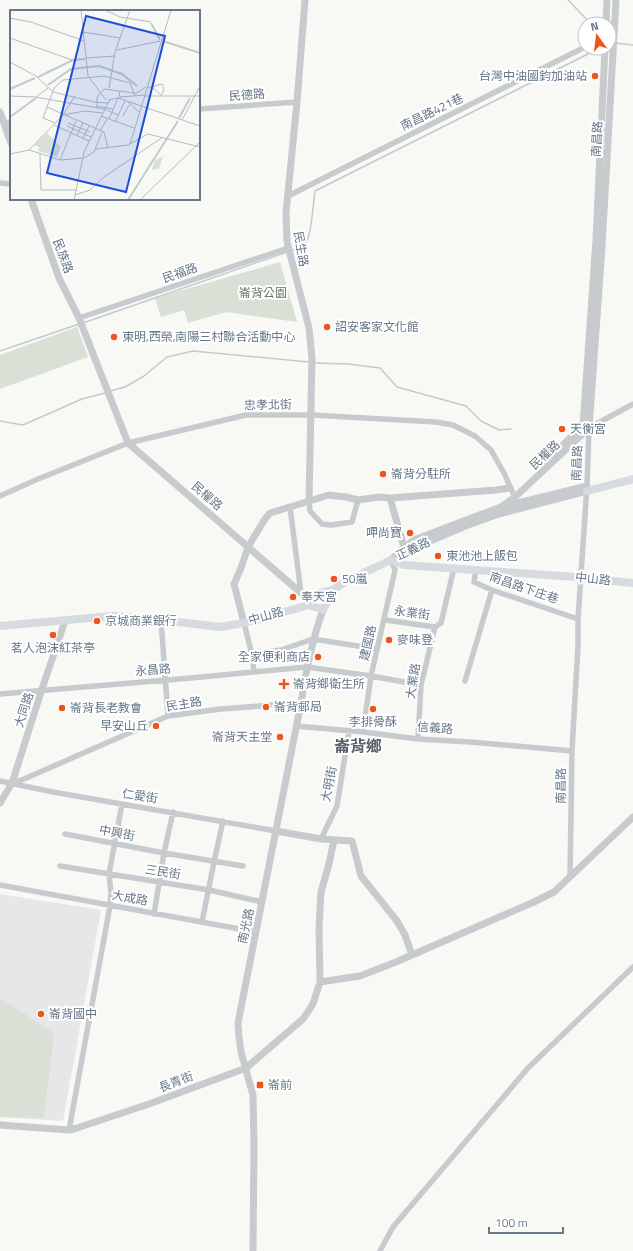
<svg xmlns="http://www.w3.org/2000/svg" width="633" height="1251" font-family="'Titillium Web','Noto Sans TC',sans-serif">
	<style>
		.built { fill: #e6e7e6 }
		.green { fill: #d9e0d5 }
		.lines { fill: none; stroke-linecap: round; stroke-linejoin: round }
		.stream { stroke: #c0cbd0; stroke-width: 1.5 }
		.minor { stroke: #c7cbce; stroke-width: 5.5 }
		.tertiary { stroke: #c7cbce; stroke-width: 7 }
		.secondary { stroke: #d6dbdf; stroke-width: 8 }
		.poi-dot { fill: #ef541e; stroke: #fff; stroke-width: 1.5 }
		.labels { text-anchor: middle; stroke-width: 4; stroke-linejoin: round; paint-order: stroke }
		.poi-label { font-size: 12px; fill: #657788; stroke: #fff; text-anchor: start }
		.street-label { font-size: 12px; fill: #657788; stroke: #fff }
		.park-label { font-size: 12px; fill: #657960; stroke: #fff }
		.district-label { font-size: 16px; font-weight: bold; fill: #53616c; stroke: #fff }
		.inset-river { fill: none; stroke: #c0cbd0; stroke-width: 2 }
		.inset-road { fill: none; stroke: #b4bcc2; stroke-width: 1 }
		.view { fill: #1d4ed8; fill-opacity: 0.15; stroke: #1d4ed8; stroke-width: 2 }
		.inset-edge { fill: none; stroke: #657788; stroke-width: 2 }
	</style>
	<rect width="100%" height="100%" fill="#f8f8f5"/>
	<path class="built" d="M0,894L101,910L63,1121L0,1117Z"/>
	<path class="green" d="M280,262L297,322L226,312L188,323L184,310L161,317L155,298Z
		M77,327L88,357L0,389V355Z
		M0,998L54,1033L44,1118L0,1117Z"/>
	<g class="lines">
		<path class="stream" d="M568,0L591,24
			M615,43L633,45
			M292,250C297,249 303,247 306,242C312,235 313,202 315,191L592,52L595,48
			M83,323L287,252
			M0,351L79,324
			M314,363L348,364L380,368L397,387L466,406L481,421L499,430L511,429
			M110,391L125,387L144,376L167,357L193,351L309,362
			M0,421L23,425L82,399L105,393"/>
		<path class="minor" d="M199,109L297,102
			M4,123L11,122
			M0,183L11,184
			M288,196L585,47
			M79,318L288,248
			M0,496L38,479L128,443L246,415H312L436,422L453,425L475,436L491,450L504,473L516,500
			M309,501L310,511L322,524L331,525L352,522L358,500
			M290,507L301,593
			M476,569L474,582L492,590L578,619
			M161,620L168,716
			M385,620L435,627
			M244,623L252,655L254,672
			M435,627L441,623L454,568
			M252,655L281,650L313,639L377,649
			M465,681L492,590
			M0,694L191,678L307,667L371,676L421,685
			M296,726L363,732L418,739L470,742L572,751
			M363,732L371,676L395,570L391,560
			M418,739L421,685L435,627
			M0,781L53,792L276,831
			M12,783L24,779L168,716L221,709L301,703
			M65,834L164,853L243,866
			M321,839L337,806L349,731
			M60,866L209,890L262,902
			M570,876L572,751L578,645V619L587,486L589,428L633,404
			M0,885L256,932
			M154,914L164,853L173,812
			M202,922L214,862L223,821
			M69,1130L110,906L111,893L109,874L122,804
			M380,1251L393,1227L528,1068L633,967"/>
		<path class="tertiary" d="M305,0L297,102L286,213L287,242L309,328L312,358L309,501
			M606,24L607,0
			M0,112L11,143
			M31,199L59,278L79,318L128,443L301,593L308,596
			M546,462L583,425L596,240L605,48
			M390,498L496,490L510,488
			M499,514L501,507L515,497L589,428L602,247L616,0
			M402,553L468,525L499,514L587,491
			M391,560L404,547L414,540L466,520L501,507L587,486
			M244,623L234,584L241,568L248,547L265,519L270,513L329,495L346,497L358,500L379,497L390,498L405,551
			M0,803L12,783L42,689L65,621
			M276,831L321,839L352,841L361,876L397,921L405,935L412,955
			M320,982L360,976L396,962L534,902L554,892L633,817
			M0,1125L69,1130L77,1128L149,1104L246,1068L303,1019L313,1004L320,982L319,928L321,892L329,864L334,840
			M253,1251L254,1146L253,1095L241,1052L239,1037L238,1023L301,703C306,670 312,640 323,610"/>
		<path class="secondary" d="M587,491L633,479
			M309,605L308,596L333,590L346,581L391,560L404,565L575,577L633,583
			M309,605L323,610L333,590
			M0,626L112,616L161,620L220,627L244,623L309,605"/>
	</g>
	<g class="poi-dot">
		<circle cx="595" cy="76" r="4"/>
		<circle cx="327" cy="327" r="4"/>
		<circle cx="114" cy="337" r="4"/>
		<circle cx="562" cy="429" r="4"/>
		<circle cx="383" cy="474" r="4"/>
		<circle cx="410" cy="533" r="4"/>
		<circle cx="438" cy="556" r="4"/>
		<circle cx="334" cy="579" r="4"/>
		<circle cx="293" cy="597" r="4"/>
		<circle cx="97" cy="621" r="4"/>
		<circle cx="53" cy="635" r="4"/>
		<circle cx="389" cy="640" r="4"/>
		<circle cx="318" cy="657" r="4"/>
		<path d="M282 678h4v4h4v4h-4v4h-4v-4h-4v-4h4z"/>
		<circle cx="266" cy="707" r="4"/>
		<circle cx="62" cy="708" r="4"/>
		<circle cx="373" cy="709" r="4"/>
		<circle cx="156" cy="726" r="4"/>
		<circle cx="280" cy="737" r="4"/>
		<circle cx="41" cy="1014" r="4"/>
		<rect x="256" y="1081" width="8" height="8" rx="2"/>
	</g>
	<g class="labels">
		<g class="poi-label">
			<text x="587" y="80" text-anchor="end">台灣中油國鈞加油站</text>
			<text x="335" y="331">詔安客家文化館</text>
			<text x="122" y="341">東明,西榮,南陽三村聯合活動中心</text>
			<text x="570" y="433">天衡宮</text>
			<text x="391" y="478">崙背分駐所</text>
			<text x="402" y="537" text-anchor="end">呷尚寶</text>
			<text x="446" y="560">東池池上飯包</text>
			<text x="342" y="583">50嵐</text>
			<text x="301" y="601">奉天宮</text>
			<text x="105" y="625">京城商業銀行</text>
			<text x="397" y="644">麥味登</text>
			<text x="53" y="652" text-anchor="middle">茗人泡沫紅茶亭</text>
			<text x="310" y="661" text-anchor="end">全家便利商店</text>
			<text x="293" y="688">崙背鄉衛生所</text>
			<text x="274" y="711">崙背郵局</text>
			<text x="70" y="712">崙背長老教會</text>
			<text x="373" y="726" text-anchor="middle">李排骨酥</text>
			<text x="148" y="730" text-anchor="end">早安山丘</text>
			<text x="272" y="741" text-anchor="end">崙背天主堂</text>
			<text x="49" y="1018">崙背國中</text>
			<text x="268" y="1089">崙前</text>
		</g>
		<g class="street-label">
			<text transform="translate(247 95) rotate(-4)" y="4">民德路</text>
			<text transform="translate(432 112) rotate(-26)" y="4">南昌路421巷</text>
			<text transform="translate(597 139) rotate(-87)" y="4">南昌路</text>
			<text transform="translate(301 249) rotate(80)" y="4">民生路</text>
			<text transform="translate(63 256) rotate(70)" y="4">民族路</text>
			<text transform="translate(180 273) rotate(-19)" y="4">民福路</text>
			<text transform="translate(268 405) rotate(-1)" y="4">忠孝北街</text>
			<text transform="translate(545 455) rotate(-43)" y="4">民權路</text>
			<text transform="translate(577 463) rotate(-88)" y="4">南昌路</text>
			<text transform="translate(207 496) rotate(41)" y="4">民權路</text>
			<text transform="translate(413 549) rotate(-25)" y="4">正義路</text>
			<text transform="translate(593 579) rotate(6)" y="4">中山路</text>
			<text transform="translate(524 588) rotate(19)" y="4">南昌路下庄巷</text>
			<text transform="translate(412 613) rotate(8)" y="4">永業街</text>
			<text transform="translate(266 616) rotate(-16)" y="4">中山路</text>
			<text transform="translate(368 643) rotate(-77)" y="4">建國路</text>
			<text transform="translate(153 670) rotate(-5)" y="4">永昌路</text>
			<text transform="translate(413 681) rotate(-81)" y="4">大業路</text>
			<text transform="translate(184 704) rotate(-9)" y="4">民主路</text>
			<text transform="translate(24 710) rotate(-72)" y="4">大同路</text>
			<text transform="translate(435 728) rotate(4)" y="4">信義路</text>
			<text transform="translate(329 784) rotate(-79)" y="4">大明街</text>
			<text transform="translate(561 786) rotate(-89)" y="4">南昌路</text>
			<text transform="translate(140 796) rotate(9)" y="4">仁愛街</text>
			<text transform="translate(117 833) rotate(11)" y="4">中興街</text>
			<text transform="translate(163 872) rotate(9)" y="4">三民街</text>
			<text transform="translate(130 898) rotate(10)" y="4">大成路</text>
			<text transform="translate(246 926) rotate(-78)" y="4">南光路</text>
			<text transform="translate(176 1082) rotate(-21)" y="4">長青街</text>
		</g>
		<g class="park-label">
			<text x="263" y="297">崙背公園</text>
		</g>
		<g class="district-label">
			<text x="358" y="752">崙背鄉</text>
		</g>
	</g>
	<g transform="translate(10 10)">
		<rect width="190" height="190" fill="#f8f8f5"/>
		<path d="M37,123L51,137L47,147L28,141L29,137L24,135ZM153,146L149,159L142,160L144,151Z" fill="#d9e0d5"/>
		<path class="inset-river" d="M141,13L150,30M153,31L190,43M28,67L63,50L75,49M38,75L61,59L89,56L112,64L127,76M0,79L25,68M0,107L26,88M169,108L180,88M118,190L168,111"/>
		<path class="inset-road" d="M71,0L78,66L96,90M95,0L110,7L141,12M0,8L21,12L74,31M73,22L110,28M0,28L62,50M107,40L150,31M76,48L105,46M0,52L26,66L43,82L84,92L98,93L100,90M142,77L151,85M99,78L105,42L120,0M137,78L152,74L154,80L151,86M109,81L125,83M125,84L136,77M0,86L25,87L94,99L108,105M134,86H190M26,87L38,78M110,87L135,85M98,90L108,88L190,116M118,92L129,102M87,96L103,99M37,97L94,122L98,138M87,98V87L94,79L109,81L110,88M53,105L75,101L92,103M91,106L124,118M113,106L119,95M99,109L108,88M172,110L190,76M105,112L115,91M45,113L33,108L44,78L53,70L94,66L120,73L125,86M58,113L80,122M44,115L79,131M57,116L81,127M90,121L97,109M67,125L73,113M73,128L79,116M120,134L161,0M86,139L118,135L138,124L190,137M19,140L53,105L65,86M0,144L19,140L50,150L74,148L84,142L92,122M30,144L31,180H67M50,150L66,111M65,185L80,180L94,167L153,127M64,190L74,142L98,93M130,190L190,132"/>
		<path class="view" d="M76,6L155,26L116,182L37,163Z"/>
		<rect width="190" height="190" class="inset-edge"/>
	</g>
	<g transform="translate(597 36) rotate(346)"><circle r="19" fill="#ffffff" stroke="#c1c9cf"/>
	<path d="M0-3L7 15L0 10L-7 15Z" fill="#ef541e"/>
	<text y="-6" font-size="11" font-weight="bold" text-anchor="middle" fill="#657788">N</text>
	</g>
	<path d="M489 1227v6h74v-6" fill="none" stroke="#657788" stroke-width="2"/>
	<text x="495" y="1227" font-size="12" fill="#657788" stroke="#ffffff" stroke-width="3" paint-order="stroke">100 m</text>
</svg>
